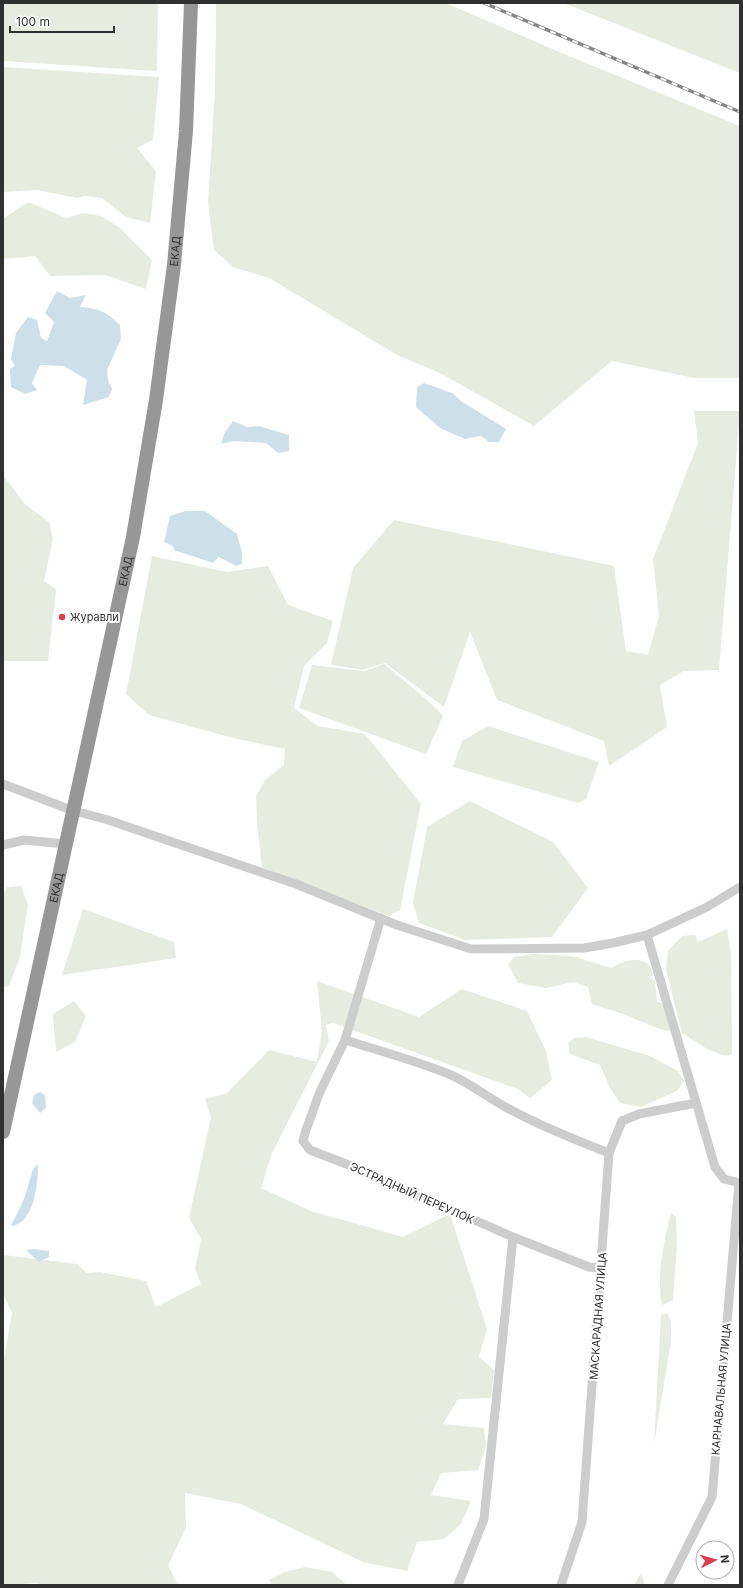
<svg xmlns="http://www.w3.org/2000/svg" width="743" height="1588" font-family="Inter,sans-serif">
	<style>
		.green { fill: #e6ecdf }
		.water { fill: #cde0ea }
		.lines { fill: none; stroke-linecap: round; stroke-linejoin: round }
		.minor { stroke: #cdcdcd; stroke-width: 9 }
		.highway { stroke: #979797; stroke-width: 14 }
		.rail-casing { stroke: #858585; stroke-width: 3.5 }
		.rail { stroke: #fff; stroke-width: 2; stroke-dasharray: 6; stroke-linecap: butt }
		.poi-dot { fill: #da3f4f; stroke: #fff; stroke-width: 1.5 }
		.labels { text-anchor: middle; stroke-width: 4; stroke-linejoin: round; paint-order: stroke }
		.street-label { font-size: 11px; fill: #303030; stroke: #fff }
		.poi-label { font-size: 11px; fill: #303030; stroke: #fff; text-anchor: start }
	</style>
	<rect width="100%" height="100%" fill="#fff"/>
	<path class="green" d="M3,3H158L157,71L3,61Z
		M216,3H446L564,54L740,126V378H694L612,361L534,426L440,373L397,355L269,278L233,267L214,250L208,203L215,91Z
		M563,3H740V73L576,8Z
		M3,67L159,77L153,140L137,148L156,171L150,223L126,217L102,198L85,196L77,198L37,190L3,192Z
		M28,202L66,218L84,213L101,216L120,228L152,260L146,289L105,275L50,276L35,256L3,259V219Z
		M694,411H740L719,670L684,671L660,685L667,727L609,766L604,741L497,700L470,632L444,707L385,663L363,670L331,665L353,568L394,520L614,566L626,651L648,655L659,616L653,559L698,443Z
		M3,475L25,504L49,522L53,539L44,581L56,589L48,661H3Z
		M152,556L227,572L268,566L288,605L333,621L327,643L304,666L294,708L318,726L365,734L421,804L400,910L389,916L262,867L257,823L256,796L265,780L284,765L285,749L233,738L149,715L126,694Z
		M384,664L432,704L443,716L426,754L299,708L312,665L364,671Z
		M488,726L599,762L586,799L578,803L453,767L462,741Z
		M470,801L553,842L588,888L552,937L466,940L419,923L413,903L427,827Z
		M21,886L28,904L20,957L9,986L3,987V896L7,887Z
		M83,909L174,942L176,958L62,975Z
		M727,929L731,954L732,1054L725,1056L707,1049L682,1033L666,970L668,951L682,936L695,935L698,942Z
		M533,954L572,956L611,968C625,960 647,952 653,974L650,978L655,980L657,1002L665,1004L670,1031L663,1030L620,1013L592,1004L588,987L573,982L546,988L518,983L508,964L514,957Z
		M317,981L419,1017L462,989L527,1011L546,1051L552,1080L530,1098L518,1089L333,1023L326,1025L329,1041L272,1153L261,1188L311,1211L403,1237L450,1214L487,1329L479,1357L494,1370L491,1398L458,1399L443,1424L484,1428L486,1446L478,1470L441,1473L431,1495L471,1501L461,1524L444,1539L417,1542L407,1571L363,1562L241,1504L185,1493L186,1527L168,1566L178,1585H44L36,1583L3,1585V1366L12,1313L3,1293L4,1255L77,1264L87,1273L100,1272L146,1281L156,1307L201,1284L195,1269L201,1239L189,1218L211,1117L205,1099L227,1093L269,1050L317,1062L322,1031Z
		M74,1001L86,1016L75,1042L56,1052L53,1014Z
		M586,1037L650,1056L678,1071L684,1081L677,1091L641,1107L620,1103L610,1088L600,1065L570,1054L568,1043L574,1038Z
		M671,1212L676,1217L677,1244L673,1300L662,1305C656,1274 664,1243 671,1212Z
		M667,1313L671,1321V1342L654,1444L661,1315Z
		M305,1567L332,1572L347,1585H272L269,1580L285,1572Z
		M641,1573L645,1585H634Z"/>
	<path class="water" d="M57,291L70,298L86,295L80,307C99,308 106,312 120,325L121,339L107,370L108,380L112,389L109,397L83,405L87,380L64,366L40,365L32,383L37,390L25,394L11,387L10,369L15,366L11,359L16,333L28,317L37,320L41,338L47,341L54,322L45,313Z
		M424,383L452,393L461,401L506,429L499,442H489L481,436L465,439L440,428L416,407L417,387Z
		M233,421L247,427L259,426L289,435V451L278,453L266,443L233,441L221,444L224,434Z
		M185,511H205L237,534L242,552V564L236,566L219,557L213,563L174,550L173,546L164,542L170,516Z
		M40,1092L45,1095L46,1108L40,1113L32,1103L34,1095Z
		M38,1164C38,1182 35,1224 11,1226L24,1199L33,1169Z
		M35,1249L49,1251V1257L39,1262L26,1250Z"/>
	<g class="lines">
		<path class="minor" d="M3,784L74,811L105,819L296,884L397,925L471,949L584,948L613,943L647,935L707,907L740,887
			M3,845L24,840L66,844
			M381,918L345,1040L319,1094L306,1130L303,1141L310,1150L354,1167L408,1193L440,1205L513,1237
			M647,935L715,1167L724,1179L740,1183
			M345,1040C380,1051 417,1061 451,1075C472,1084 489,1099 509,1109C541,1126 575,1140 609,1153
			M458,1585L484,1519L513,1237L589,1267L602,1268
			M561,1585L582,1522L609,1153L622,1121L639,1114L696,1103
			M668,1585L712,1497L739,1183"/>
		<path class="highway" id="s1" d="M3,1132L133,537L156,400L174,265L186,131L191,3"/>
		<defs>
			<path id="rail" d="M484,3L740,112"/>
		</defs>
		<use href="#rail" class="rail-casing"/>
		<use href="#rail" class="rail"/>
	</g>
	<circle class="poi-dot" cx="62" cy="617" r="4"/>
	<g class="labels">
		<g class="street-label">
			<text dy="4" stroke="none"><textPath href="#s1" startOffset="898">ЕКАД</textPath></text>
			<text dy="4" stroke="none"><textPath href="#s1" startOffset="574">ЕКАД</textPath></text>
			<text dy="4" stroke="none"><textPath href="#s1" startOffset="250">ЕКАД</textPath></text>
			<text transform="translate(412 1193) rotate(24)" y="4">ЭСТРАДНЫЙ ПЕРЕУЛОК</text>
			<text transform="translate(598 1316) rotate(-86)" y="4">МАСКАРАДНАЯ УЛИЦА</text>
			<text transform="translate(721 1389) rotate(-85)" y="4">КАРНАВАЛЬНАЯ УЛИЦА</text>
		</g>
		<g class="poi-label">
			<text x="70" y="621">Журавли</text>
		</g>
	</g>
	<rect width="743" height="1588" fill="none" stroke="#303030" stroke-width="8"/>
	<g transform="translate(715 1560) rotate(84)"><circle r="19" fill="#ffffff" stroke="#acacac"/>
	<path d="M0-3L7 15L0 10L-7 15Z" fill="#da3f4f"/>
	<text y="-6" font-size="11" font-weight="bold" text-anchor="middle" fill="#303030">N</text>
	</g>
	<path d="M10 26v6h104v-6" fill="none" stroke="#303030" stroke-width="2"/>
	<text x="16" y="26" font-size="12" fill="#303030" stroke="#ffffff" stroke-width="3" paint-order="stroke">100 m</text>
</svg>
